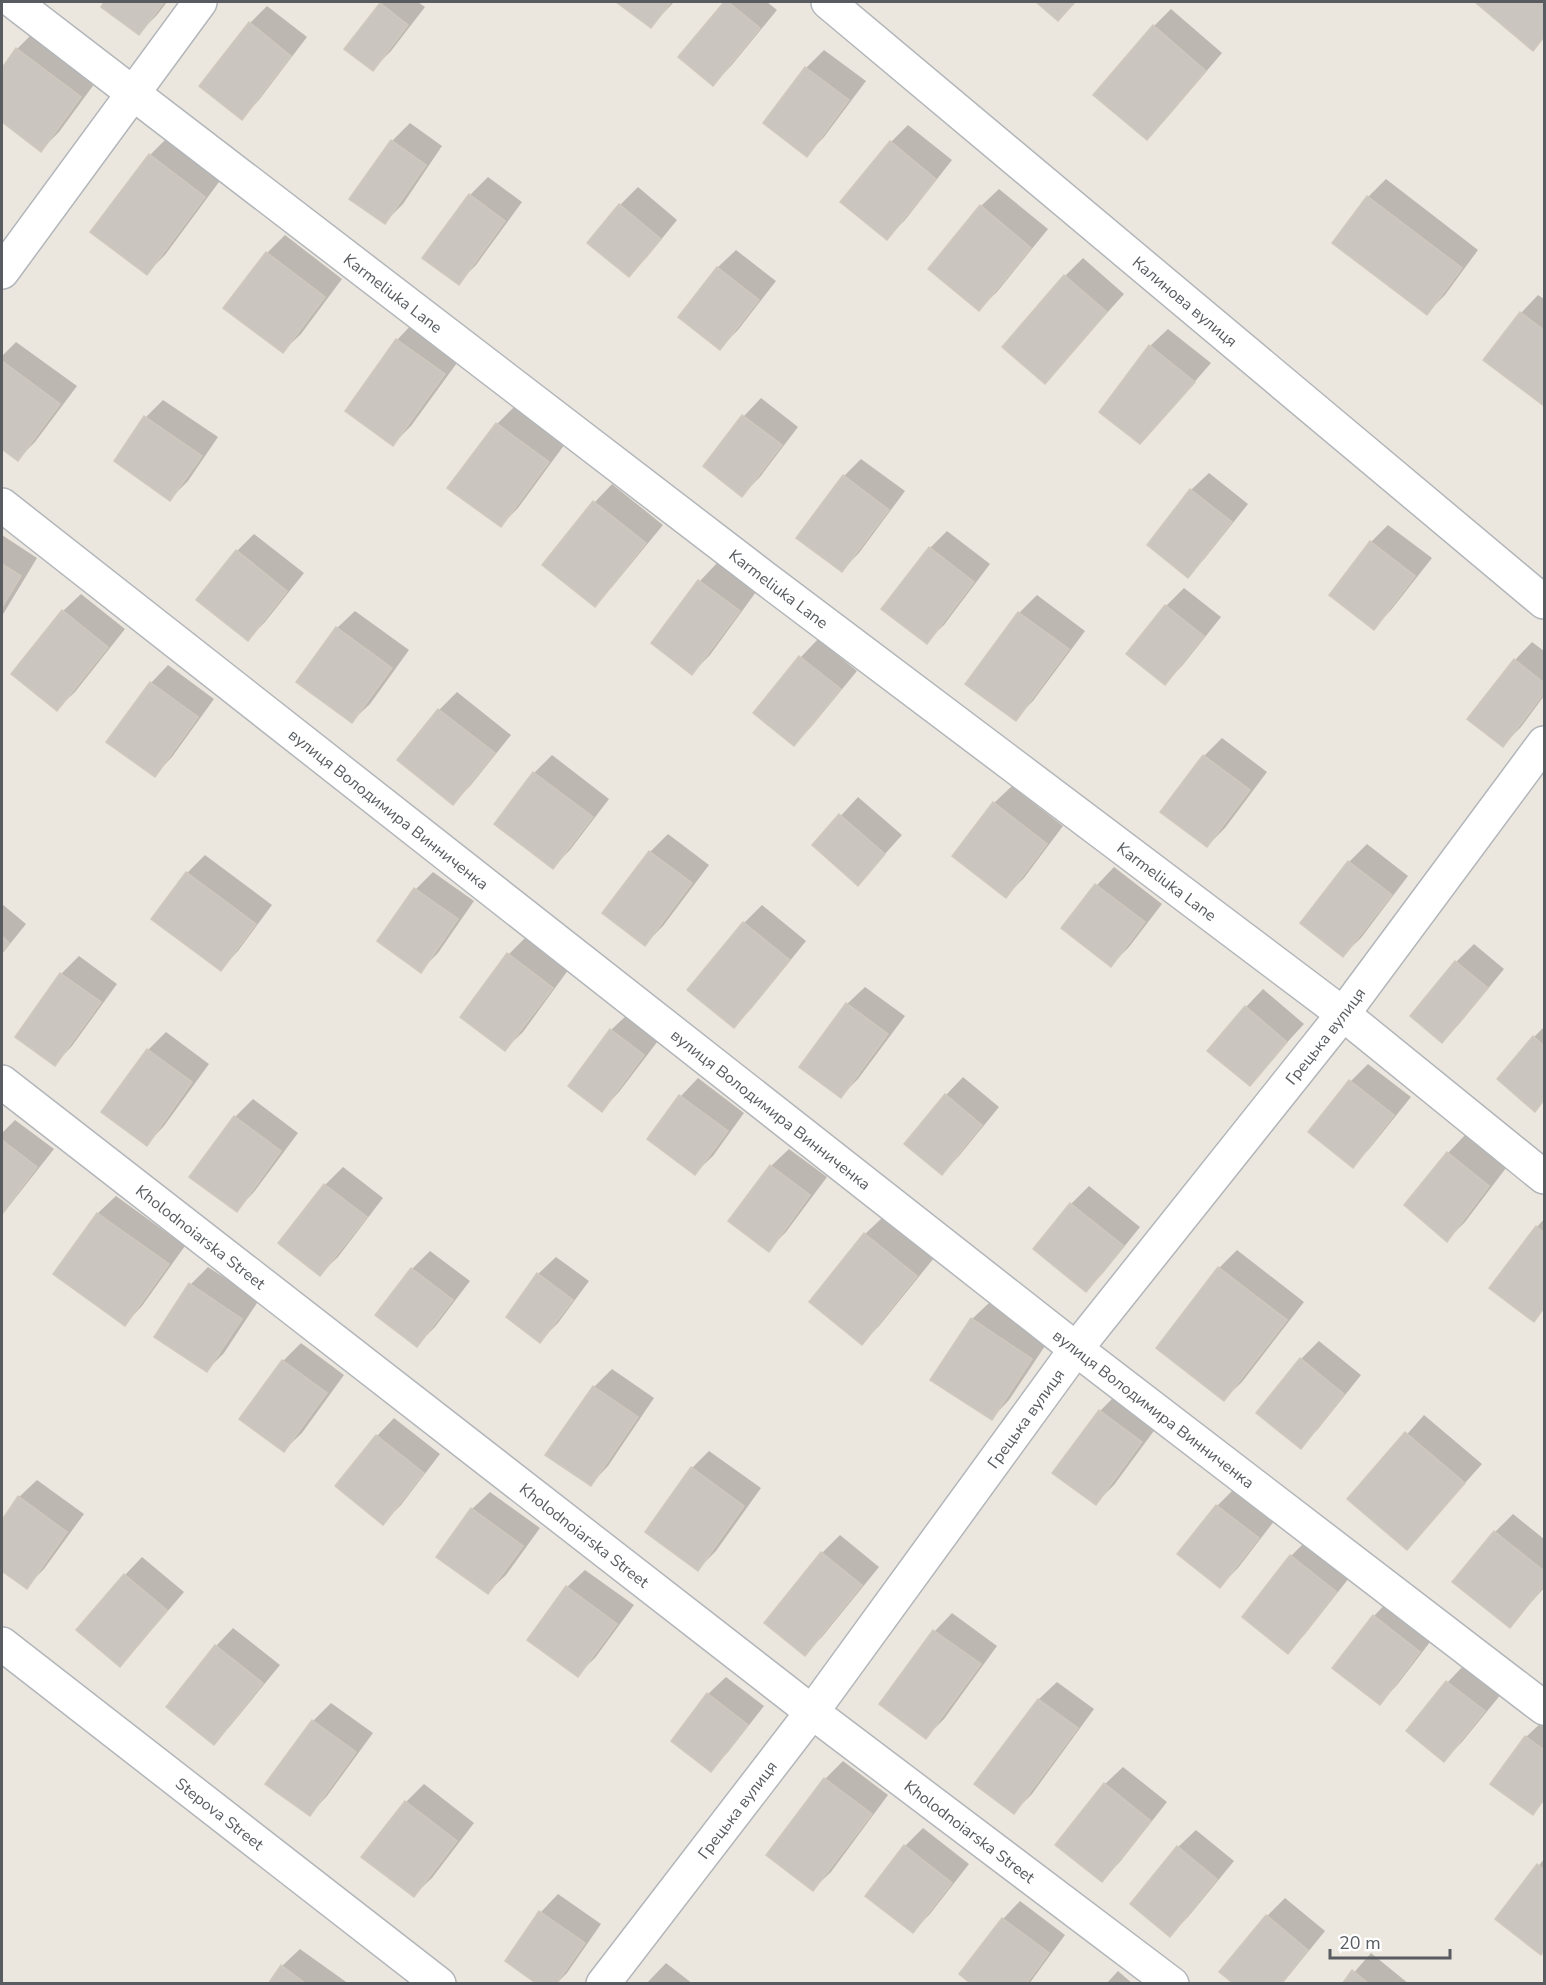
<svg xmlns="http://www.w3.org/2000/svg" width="1546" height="1985" font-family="'Nunito Sans',sans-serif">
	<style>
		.shadow { fill: #0003 }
		.building { fill: #cbc5c0; stroke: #d0c8bd; stroke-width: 1.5 }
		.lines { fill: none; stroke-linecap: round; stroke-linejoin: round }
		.minor-casing { stroke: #b2b6ba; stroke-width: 36 }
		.minor { stroke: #fff; stroke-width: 33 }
		.labels { text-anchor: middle; stroke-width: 4.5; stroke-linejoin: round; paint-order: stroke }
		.street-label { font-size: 16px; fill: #585c60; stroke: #fff }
	</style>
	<rect width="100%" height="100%" fill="#ece7de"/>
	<path class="shadow" d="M106,2H167L157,15L139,33L103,6Z
		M383,2H418L425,7L391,51L373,69L381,4Z
		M619,2H674L651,26Z
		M726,2H767L777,10L731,66L713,84L680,56Z
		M1038,2H1076L1058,19Z
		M1479,2H1544V37L1533,49L1478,3Z
		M267,6L307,37L259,100L242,118L250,23Z
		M1171,9L1222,53L1164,121L1147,138L1154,26Z
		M35,31L98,79L59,132L41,150L2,120V70L17,49Z
		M824,50L866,81L824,137L807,155L765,123L806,68Z
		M410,123L442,146L403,204L385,222L352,198L392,141Z
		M908,125L952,160L905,220L887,238L891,142Z
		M167,138L222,178L165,255L147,273L150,155Z
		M488,177L522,202L476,265L458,283L425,258L470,195Z
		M1386,179L1478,250L1445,295L1427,313L1368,197Z
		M638,187L677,220L647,257L629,275L620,205Z
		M999,189L1048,229L997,292L979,309L981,206Z
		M285,235L342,279L301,334L283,351L226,308L267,253Z
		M736,250L776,281L738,330L720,348L680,317L718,267Z
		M1083,258L1124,294L1045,382L1065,276Z
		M1538,295L1544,299V404L1485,360L1521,313Z
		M414,322L462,356L411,426L393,444L397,340Z
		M1168,329L1211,363L1157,425L1150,346Z
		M16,342L77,386L35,442L18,459L2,447V356Z
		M761,398L798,427L760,477L742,495L705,466L744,416Z
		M163,400L218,437L188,481L170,499L146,417Z
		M514,407L565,444L518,508L501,525L497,424Z
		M861,459L905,491L859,553L842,570L844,476Z
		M1209,473L1248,504L1205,558L1188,576L1191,490Z
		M612,484L663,525L612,587L595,605L544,564L595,502Z
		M1388,525L1432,558L1391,610L1374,628L1371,542Z
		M947,531L990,564L944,625L926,642L930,548Z
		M254,534L304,573L265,622L248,639L237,551Z
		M2,535L37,558L2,616Z
		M717,563L756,592L710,655L692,673L653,643L700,581Z
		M1184,588L1221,617L1182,666L1165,683L1128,654L1166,606Z
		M81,594L125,629L75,692L57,709L63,611Z
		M1037,595L1085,631L1033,701L1015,719L967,683L1019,613Z
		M355,611L409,650L370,704L352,721L337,628Z
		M818,639L857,671L811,727L794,744L755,713L801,657Z
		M1532,642L1544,651V696L1521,727L1503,745L1515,660Z
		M168,665L214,699L172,757L155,775L151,683Z
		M457,692L511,735L471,785L453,803L399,760L439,710Z
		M1222,738L1267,772L1225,828L1207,846L1162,811L1204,756Z
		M552,755L609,799L570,850L553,867L496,824L534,773Z
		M1012,786L1063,826L1024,878L1006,896L994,803Z
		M858,797L902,835L858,884L814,845Z
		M668,834L709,865L663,926L645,944L604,912L650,852Z
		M1367,844L1408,876L1361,938L1343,955L1349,862Z
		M205,855L272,905L238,951L221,969L153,919L187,873Z
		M1114,867L1162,904L1129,947L1111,965L1063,928L1097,885Z
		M433,872L474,901L438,953L420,971L416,889Z
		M2,904L26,924L2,954Z
		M762,905L806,941L751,1009L734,1026L744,923Z
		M526,937L569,969L523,1032L505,1049L509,954Z
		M1474,944L1504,969L1460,1023L1442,1041L1456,962Z
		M79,956L117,984L72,1046L55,1064L61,974Z
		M865,987L905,1016L858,1079L841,1096L847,1004Z
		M1263,989L1304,1024L1249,1084L1246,1007Z
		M629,1013L661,1037L619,1092L602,1110L611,1030Z
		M1544,1027V1100L1535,1110L1534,1037Z
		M166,1032L209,1064L164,1126L147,1144L103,1112L148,1050Z
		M1368,1064L1411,1097L1370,1148L1353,1166L1351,1081Z
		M963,1077L999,1107L959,1156L942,1173L946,1095Z
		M698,1078L744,1113L713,1156L695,1173L649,1138L681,1096Z
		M253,1099L298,1133L254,1192L237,1210L235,1117Z
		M15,1120L54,1149L2,1215V1133Z
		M1465,1135L1506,1168L1465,1222L1447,1240L1448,1153Z
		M789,1149L827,1177L786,1232L768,1250L771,1166Z
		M343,1167L383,1198L338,1257L320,1274L280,1243L325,1185Z
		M1089,1186L1140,1227L1103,1273L1086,1290L1035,1249L1071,1204Z
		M116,1196L185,1246L142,1306L125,1324L55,1273L98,1213Z
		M883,1217L934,1258L879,1326L862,1343L865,1234Z
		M1544,1219V1309L1533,1320L1537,1227Z
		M1237,1250L1304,1302L1242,1382L1224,1399L1158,1348L1219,1268Z
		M430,1251L470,1281L435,1327L417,1345L377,1314L412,1269Z
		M556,1257L589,1281L558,1323L540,1341L538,1274Z
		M208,1267L259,1300L224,1353L207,1370L191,1284Z
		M990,1302L1049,1340L1009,1400L992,1418L972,1319Z
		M1319,1341L1361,1375L1318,1429L1300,1447L1258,1412L1301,1359Z
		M301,1343L344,1375L302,1433L284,1450L283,1361Z
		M612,1369L654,1398L608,1466L591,1484L594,1387Z
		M1118,1393L1159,1424L1114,1485L1096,1503L1100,1411Z
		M1424,1415L1482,1464L1407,1548L1350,1499Z
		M394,1418L440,1454L401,1505L383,1523L377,1436Z
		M709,1451L761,1488L716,1551L698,1569L692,1468Z
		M37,1480L84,1514L44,1569L26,1587L2,1569V1522L19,1497Z
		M1235,1488L1275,1520L1238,1568L1220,1586L1180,1554L1217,1506Z
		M490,1492L540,1528L506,1575L488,1592L472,1509Z
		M1513,1514L1544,1539V1588L1510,1626L1454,1582L1495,1532Z
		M840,1535L879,1567L822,1637L804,1654L766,1623L822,1553Z
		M1309,1538L1353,1573L1305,1634L1288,1652L1244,1616L1291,1556Z
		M142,1557L184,1592L137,1647L119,1665L78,1630L125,1575Z
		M585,1570L634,1605L595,1658L577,1675L567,1587Z
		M1391,1598L1437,1633L1397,1685L1380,1703L1374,1616Z
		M952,1613L997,1646L944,1719L926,1737L881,1703L935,1631Z
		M233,1628L280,1665L231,1725L214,1743L168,1706L216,1646Z
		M1465,1664L1502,1693L1462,1742L1444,1760L1408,1731L1448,1682Z
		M726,1677L764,1706L728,1752L711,1770L708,1694Z
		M1057,1682L1094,1709L1032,1794L1014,1812L977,1784L1039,1699Z
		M331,1703L373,1733L327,1796L310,1814L267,1783L313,1721Z
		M1544,1720V1801L1533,1813L1526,1737Z
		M843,1761L888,1795L831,1872L813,1889L768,1855L825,1779Z
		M1123,1767L1167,1802L1119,1863L1101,1880L1105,1784Z
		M424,1784L474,1823L432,1878L414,1895L363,1856L406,1802Z
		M923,1828L969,1864L930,1914L913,1931L905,1846Z
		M1196,1830L1234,1861L1188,1917L1170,1935L1178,1847Z
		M1544,1859V1950L1541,1953L1497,1919Z
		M558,1894L601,1924L567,1973L556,1984L541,1912Z
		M1285,1898L1325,1931L1282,1984H1236L1222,1972L1267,1916Z
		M1020,1901L1065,1935L1029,1984H973L1003,1919Z
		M300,1949L349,1984H270L282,1966Z
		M1371,1953L1409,1984H1344Z
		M666,1963L693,1984H646Z
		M1118,1971L1133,1984H1106Z"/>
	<path class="building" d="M104,2H164L139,35L101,7Z
		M616,2H671L651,28Z
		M724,2H728L760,28L713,86L678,57Z
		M1036,2H1075L1058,21Z
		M1477,2H1544V37L1533,51L1476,3Z
		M380,3L408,25L373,71L344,49Z
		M249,22L291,56L242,120L199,86Z
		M1153,25L1206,71L1147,140L1093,95Z
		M16,48L81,97L41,152L2,122V68Z
		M805,67L849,100L807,157L763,123Z
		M391,140L426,165L385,224L349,199Z
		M890,141L936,179L887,240L840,202Z
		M149,154L205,197L147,275L90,232Z
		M469,194L505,221L459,285L422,258Z
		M1367,196L1462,268L1427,315L1332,243Z
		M619,204L661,239L629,277L587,243Z
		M980,205L1031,248L979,311L928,269Z
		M266,252L325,297L283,353L223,308Z
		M717,267L759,300L720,350L678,317Z
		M1064,275L1107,312L1045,384L1002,347Z
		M1520,312L1544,330V406L1483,360Z
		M396,339L445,374L393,446L345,411Z
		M1149,345L1195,382L1140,444L1099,412Z
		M2,361L60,404L18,461L2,449Z
		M742,415L782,445L742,497L703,466Z
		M144,416L202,456L170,501L114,461Z
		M496,423L549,462L501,527L447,488Z
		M843,475L889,510L842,572L796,538Z
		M1190,489L1232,522L1188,578L1147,545Z
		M593,501L646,543L595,607L542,565Z
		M1370,541L1415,576L1374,630L1329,595Z
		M929,547L974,582L927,644L881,609Z
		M236,550L287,591L248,641L196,600Z
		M2,564L21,576L2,607Z
		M698,580L740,611L692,675L651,643Z
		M1165,605L1204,636L1165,685L1126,654Z
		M62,610L108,647L57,711L11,674Z
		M1018,612L1069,649L1016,721L965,684Z
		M336,627L392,668L352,723L296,682Z
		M799,656L841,689L794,746L753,713Z
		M1514,659L1544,683V693L1503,747L1467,719Z
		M150,682L198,717L155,777L106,742Z
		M438,709L495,753L453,805L397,760Z
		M1203,755L1250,790L1207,847L1160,812Z
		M533,772L593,817L553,869L494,824Z
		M993,802L1047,844L1006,898L952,856Z
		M839,814L885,854L858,886L812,845Z
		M649,851L692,883L645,946L602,913Z
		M1348,861L1392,895L1343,957L1300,923Z
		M186,872L256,924L221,971L151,919Z
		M1095,884L1145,922L1111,967L1061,928Z
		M414,888L458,919L421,973L377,941Z
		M743,922L790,960L734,1028L687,990Z
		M2,936L9,943L2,952Z
		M507,953L553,988L505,1051L460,1017Z
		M1455,961L1488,988L1442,1043L1410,1016Z
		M60,973L101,1002L55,1066L15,1037Z
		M846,1003L888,1034L841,1098L799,1067Z
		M1245,1006L1287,1042L1250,1086L1207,1051Z
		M610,1029L644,1055L602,1112L568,1086Z
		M1533,1036L1544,1046V1100L1535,1112L1497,1079Z
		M147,1049L192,1082L147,1146L101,1112Z
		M1349,1080L1394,1115L1353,1168L1308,1132Z
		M945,1094L982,1125L942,1175L904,1144Z
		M679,1095L728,1131L695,1175L647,1139Z
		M234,1116L281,1151L237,1212L189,1177Z
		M2,1140L37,1167L2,1214Z
		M1447,1152L1489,1186L1447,1242L1404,1205Z
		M770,1165L810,1195L769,1252L728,1221Z
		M324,1184L367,1217L320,1276L278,1243Z
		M1070,1203L1124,1246L1086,1292L1033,1249Z
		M97,1213L169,1264L125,1326L53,1274Z
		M1536,1226L1544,1233V1308L1534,1322L1489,1288Z
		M864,1233L917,1276L862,1345L809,1302Z
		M1218,1267L1287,1320L1224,1401L1156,1348Z
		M411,1268L453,1300L417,1347L375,1315Z
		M537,1273L573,1300L540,1343L506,1317Z
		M189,1283L242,1319L207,1372L154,1337Z
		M971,1318L1032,1359L992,1420L930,1380Z
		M1300,1358L1344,1394L1301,1449L1256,1413Z
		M282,1360L327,1393L284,1452L239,1419Z
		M593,1386L638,1417L591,1486L545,1455Z
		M1099,1410L1142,1442L1096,1505L1052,1473Z
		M1405,1432L1465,1483L1407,1550L1347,1499Z
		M376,1435L424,1473L383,1525L335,1486Z
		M691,1467L744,1506L698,1571L645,1532Z
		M18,1496L67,1532L27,1589L2,1571V1520Z
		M1216,1505L1259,1538L1220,1588L1177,1554Z
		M471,1508L523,1546L488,1594L436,1557Z
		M1494,1531L1544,1571V1585L1510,1628L1452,1582Z
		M821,1552L862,1585L805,1656L764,1623Z
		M1290,1555L1337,1592L1288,1654L1242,1617Z
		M124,1574L167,1610L120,1667L76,1630Z
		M566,1586L617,1624L578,1677L527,1640Z
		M1373,1615L1420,1652L1380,1705L1332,1668Z
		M933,1630L981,1664L926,1739L879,1704Z
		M215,1645L263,1683L214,1745L166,1707Z
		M1446,1681L1485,1711L1444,1762L1406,1731Z
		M707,1693L748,1725L711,1772L671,1741Z
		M1038,1699L1078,1728L1014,1814L974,1784Z
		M312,1720L356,1752L310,1816L265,1784Z
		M1525,1736L1544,1750V1799L1533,1815L1490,1784Z
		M824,1778L872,1814L813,1891L766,1855Z
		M1104,1783L1151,1821L1102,1882L1055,1845Z
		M405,1801L457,1841L414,1897L361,1857Z
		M904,1845L952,1883L913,1933L865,1896Z
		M1177,1846L1217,1879L1170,1937L1130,1904Z
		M1537,1864L1544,1870V1951L1541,1955L1495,1919Z
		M539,1911L585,1943L556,1984H537L505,1961Z
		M1266,1915L1308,1950L1281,1984H1234L1219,1972Z
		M1002,1918L1049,1953L1026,1984H971L959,1974Z
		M281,1965L306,1984H268Z
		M1352,1970L1369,1984H1342Z"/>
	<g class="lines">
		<defs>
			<g id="minor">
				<path id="s1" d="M14,2L762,576L1343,1014L1544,1177"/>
				<path id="s2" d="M828,2L1544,602"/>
				<path d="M2,272L200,2"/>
				<path id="s3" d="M2,505L1076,1349L1544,1708"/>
				<path id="s4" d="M2,1082L812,1712L1172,1984"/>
				<path id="s5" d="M2,1644L439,1984"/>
				<path id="s6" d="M603,1984L812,1712L1076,1349L1343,1014L1544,743"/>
			</g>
		</defs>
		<use href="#minor" class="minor-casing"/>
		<use href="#minor" class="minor"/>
	</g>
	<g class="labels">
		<g class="street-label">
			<text dy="6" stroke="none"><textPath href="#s1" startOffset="478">Karmeliuka Lane</textPath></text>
			<text dy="6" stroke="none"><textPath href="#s2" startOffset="466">Калинова вулиця</textPath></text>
			<text dy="6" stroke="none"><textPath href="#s1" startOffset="964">Karmeliuka Lane</textPath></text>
			<text dy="6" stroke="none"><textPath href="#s3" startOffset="492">вулиця Володимира Винниченка</textPath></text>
			<text dy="6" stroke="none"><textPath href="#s1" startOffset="1450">Karmeliuka Lane</textPath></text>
			<text dy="6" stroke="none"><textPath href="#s6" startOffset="1192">Грецька вулиця</textPath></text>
			<text dy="6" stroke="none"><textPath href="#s3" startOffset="978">вулиця Володимира Винниченка</textPath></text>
			<text dy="6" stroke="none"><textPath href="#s4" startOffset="252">Kholodnoiarska Street</textPath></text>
			<text dy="6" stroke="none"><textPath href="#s3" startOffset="1464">вулиця Володимира Винниченка</textPath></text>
			<text dy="6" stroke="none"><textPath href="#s6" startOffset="706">Грецька вулиця</textPath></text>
			<text dy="6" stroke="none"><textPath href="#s4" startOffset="738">Kholodnoiarska Street</textPath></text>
			<text dy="6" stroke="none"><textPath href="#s6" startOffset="220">Грецька вулиця</textPath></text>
			<text dy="6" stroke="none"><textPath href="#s5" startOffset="276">Stepova Street</textPath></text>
			<text dy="6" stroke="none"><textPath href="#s4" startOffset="1224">Kholodnoiarska Street</textPath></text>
		</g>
	</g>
	<rect width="1546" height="1985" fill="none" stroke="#585c60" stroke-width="6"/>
	<path d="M1330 1949v9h120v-9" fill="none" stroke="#585c60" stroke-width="3"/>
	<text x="1339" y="1949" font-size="18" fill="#585c60" stroke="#ffffff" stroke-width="4.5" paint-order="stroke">20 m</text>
</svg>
